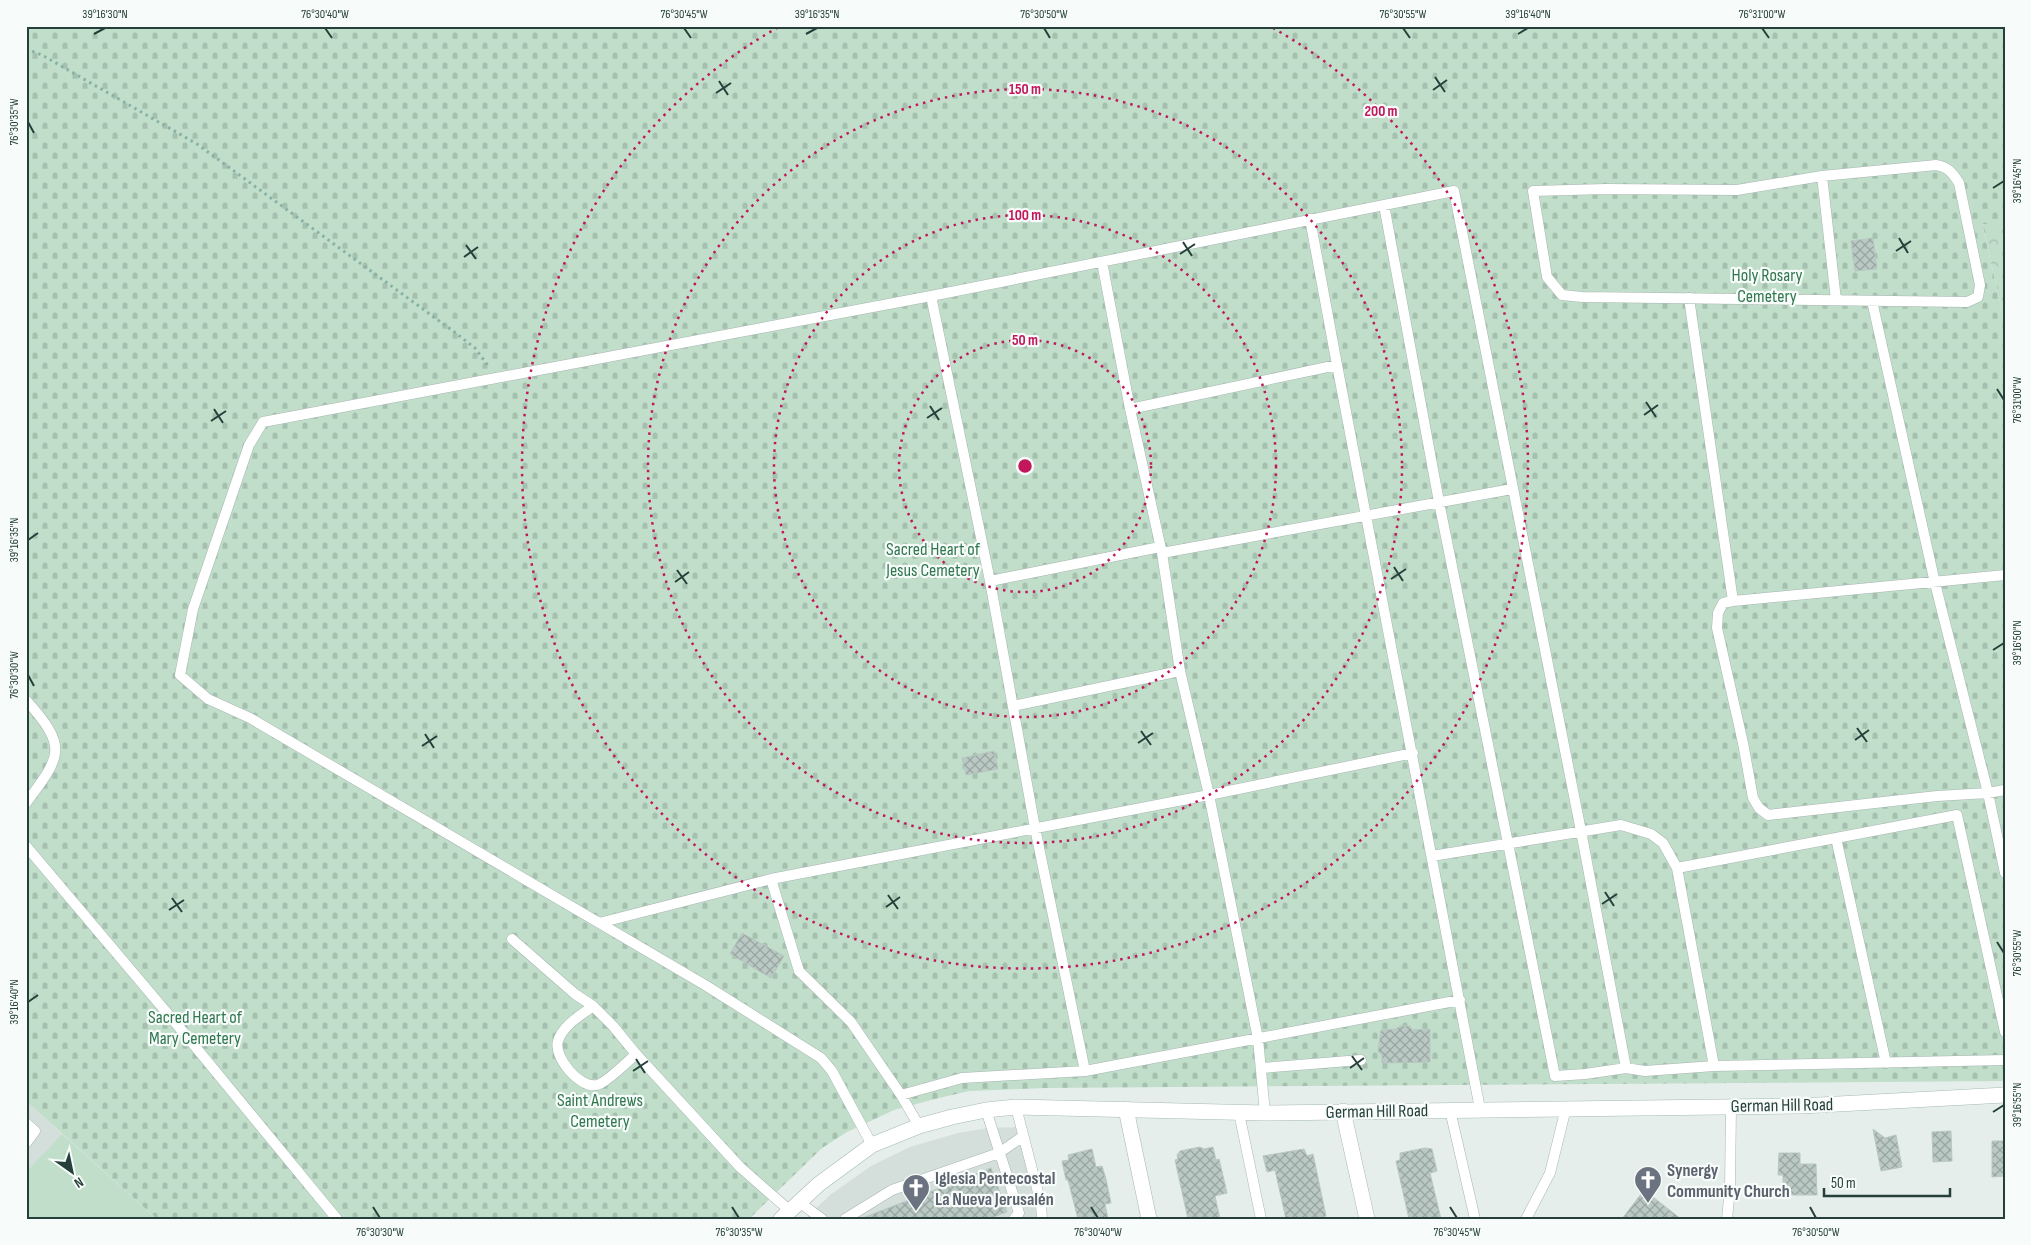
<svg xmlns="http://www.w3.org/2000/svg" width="2031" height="1245" font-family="'Sofia Sans Condensed',sans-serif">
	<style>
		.built { fill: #d4deda }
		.grass { fill: #c0deca }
		.forest { fill: url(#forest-crowns) }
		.cemetery { fill: url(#cemetery-stones) }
		.building { fill: url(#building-cross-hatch); stroke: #b8c8c2 }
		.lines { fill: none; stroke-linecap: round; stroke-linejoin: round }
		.lane-casing { stroke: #a8b6b2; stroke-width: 11 }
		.street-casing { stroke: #a8b6b2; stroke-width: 16 }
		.secondary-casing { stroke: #a4bab3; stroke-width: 16 }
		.path { stroke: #87b1a6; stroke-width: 3; stroke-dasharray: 2.5 4; stroke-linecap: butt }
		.lane { stroke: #fff; stroke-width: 10 }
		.street { stroke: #fff; stroke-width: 15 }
		.secondary { stroke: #fff; stroke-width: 15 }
		.ticks { fill: none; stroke: #25403a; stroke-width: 2 }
		.ring { fill: none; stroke: #c2185b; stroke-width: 2.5; stroke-dasharray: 2.5 5 }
		.labels { text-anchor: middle; stroke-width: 4.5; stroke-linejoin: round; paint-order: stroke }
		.park-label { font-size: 18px; fill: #30774f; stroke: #f7fbf9 }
		.street-label { font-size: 18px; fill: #25403a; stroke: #f7fbf9 }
		.worship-label { font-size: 18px; font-weight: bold; fill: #5b616d; stroke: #f7fbf9; text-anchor: start }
		.centre { fill: #c2185b; stroke: #f7fbf9; stroke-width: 2.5 }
		.ring-label { font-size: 15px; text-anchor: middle; font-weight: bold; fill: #c2185b; stroke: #f7fbf9; stroke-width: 4.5; stroke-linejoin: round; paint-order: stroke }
		.neatline { fill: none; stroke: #25403a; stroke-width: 2 }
		.ticks-label { font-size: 12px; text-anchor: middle; fill: #25403a }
	</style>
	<defs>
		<pattern id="forest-crowns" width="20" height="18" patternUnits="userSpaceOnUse" patternTransform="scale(1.25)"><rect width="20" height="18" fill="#c0deca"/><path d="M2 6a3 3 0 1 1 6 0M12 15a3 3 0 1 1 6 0" fill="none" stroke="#a5c0ae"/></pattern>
		<pattern id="cemetery-stones" width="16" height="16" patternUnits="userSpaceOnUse" patternTransform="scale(1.25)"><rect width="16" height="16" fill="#c0deca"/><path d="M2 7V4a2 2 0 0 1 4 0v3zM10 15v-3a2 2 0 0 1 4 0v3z" fill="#a5c0ae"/></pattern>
		<pattern id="building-cross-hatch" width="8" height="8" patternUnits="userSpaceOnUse" patternTransform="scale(1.25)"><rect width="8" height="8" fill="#bbc9c4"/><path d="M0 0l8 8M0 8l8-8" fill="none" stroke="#98a5a0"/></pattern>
	</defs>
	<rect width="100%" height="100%" fill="#e6eeeb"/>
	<path class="built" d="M26,1101L62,1134L26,1172Z
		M1019,1127L1038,1219H805L830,1195L871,1166L910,1147L958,1133L988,1128Z"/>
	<path class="grass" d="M62,1134L157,1219H26V1172Z"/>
	<path class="forest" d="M1982,223L2005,224V324Z"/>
	<path class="cemetery" d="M26,26H2005V224H1982L2005,324V1081L1046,1088L969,1091L939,1098L894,1110L847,1132L822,1148L749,1219H157L26,1101Z"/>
	<path class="building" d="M1873,238L1877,269L1855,271L1851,241Z
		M994,751L998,769L966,775L962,758Z
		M742,933L784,956L771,978L730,954Z
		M1400,1026H1410L1412,1030L1430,1029V1062L1382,1063V1056L1378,1051L1381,1030L1396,1029Z
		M1873,1129L1885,1138L1896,1135L1902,1167L1881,1171Z
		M1951,1131L1952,1161L1933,1162L1932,1132Z
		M1992,1141H2005V1176L1992,1177Z
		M1200,1147L1204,1149L1213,1147L1216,1160L1219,1159L1227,1193L1215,1196L1220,1219H1188L1175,1160L1178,1159L1177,1155L1180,1151Z
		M1425,1148L1432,1149L1437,1171L1430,1173L1441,1219H1409L1396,1161L1400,1160V1153Z
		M1092,1149L1096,1167L1102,1166L1106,1179L1111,1203L1105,1204L1108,1219H1078L1068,1180H1066L1062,1161L1069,1160L1068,1155Z
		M1304,1149L1307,1156L1313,1154L1326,1216L1314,1219H1286L1275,1170L1267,1172L1263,1156Z
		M1779,1153H1800V1164H1816L1817,1195H1783V1175H1778Z
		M991,1168L1007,1212L988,1219H860Z
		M1644,1190L1681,1219H1622Z"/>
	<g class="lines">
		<defs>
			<path id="lane" d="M1936,165C1948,167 1952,172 1959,183L1980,285L1978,297L1967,302L1582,297L1562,295L1547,277L1533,191L1606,189L1737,190L1822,176Z
				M1822,176L1836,300
				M1384,205L1439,502L1555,1076L1585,1074L1626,1068L1645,1071L1714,1066L2005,1060
				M1310,219L1337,365L1480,1109
				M1102,262L1130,409L1162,553L1180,671L1209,795L1258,1039L1265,1113
				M931,296L990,581L1035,828L1085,1071L1460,1000
				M1689,298L1733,601
				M1872,301L1935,583L1988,793L2005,873
				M1130,409L1337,365
				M1162,553L1512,489
				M2005,575L1733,601L1723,603L1718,613L1717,628L1743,743L1753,798L1759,808L1768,815L1937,796L1988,793L2005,790
				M990,581L1160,547
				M26,700C68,747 62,755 26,803
				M1013,706L1180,671
				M1836,838L1957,815L2005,1032
				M26,846L184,1033L337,1219
				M1432,856L1621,825L1651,834L1663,843L1677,868L1714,1066
				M1677,868L1836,838L1886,1063
				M771,879L799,971L851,1022L901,1095L962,1078L1085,1071
				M599,923L771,879L1209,795L1413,753
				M512,939L575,994L593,1006L613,1026L636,1054L740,1167L789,1210
				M593,1006C580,1016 563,1025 558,1041C553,1057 580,1089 597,1085C606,1083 627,1062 636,1054
				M1262,1068L1361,1060
				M901,1095L919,1126
				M1016,1107L1041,1204L1042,1219
				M986,1110L1019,1213L1014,1219
				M1450,1110L1475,1219
				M1239,1113L1261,1219
				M26,1123L35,1131L26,1143
				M872,1145L832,1071L821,1058L705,985L250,718L208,699L180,675L193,609L249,445L263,422L931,296L1454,191L1581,831L1626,1068
				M799,1202L822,1219
				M845,1219L892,1190L999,1153L1022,1137
				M1526,1219L1550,1173L1566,1108
				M1727,1219L1730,1188L1731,1106"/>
			<path id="street" d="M1126,1109L1149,1219
				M1343,1111L1367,1219"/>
			<path id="secondary" d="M781,1219L819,1184L872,1145L919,1126L952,1117L986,1110L1016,1107L1265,1113L1801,1106L2005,1095"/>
		</defs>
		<use href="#lane" class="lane-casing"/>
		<use href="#street" class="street-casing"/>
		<use href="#secondary" class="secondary-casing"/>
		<path class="path" d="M26,49L42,55L197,144L453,331L475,348L489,367"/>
		<use href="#lane" class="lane"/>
		<use href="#street" class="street"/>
		<use href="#secondary" class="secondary"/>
	</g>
	<path class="ticks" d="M325,28L332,38M684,28L691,38M1044,28L1050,38M1403,28L1410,38M1762,28L1769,38M94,34L105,28M806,34L817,28M1518,34L1528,28M1435,77L1445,92M719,81L728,95M1433,90L1447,80M716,93L731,83M28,122L34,133M1993,188L2004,181M1899,238L1908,253M1183,242L1192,256M466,245L476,259M1896,251L1911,241M1180,254L1195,244M464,257L478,247M1997,389L2004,400M1646,402L1656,417M930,406L939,420M214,409L223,423M1644,415L1658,405M927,418L942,408M211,421L226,411M28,540L38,533M1394,567L1403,581M677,570L687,584M1391,579L1406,569M675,582L689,572M1993,650L2004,643M28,675L34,686M1857,728L1867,742M1141,731L1151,745M425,734L434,748M1855,740L1869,730M1138,743L1153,733M422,746L437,736M1605,892L1614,906M888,895L898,909M172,898L182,912M1602,904L1617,894M886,907L900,897M169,910L184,900M1997,942L2004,953M28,1002L38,995M1352,1056L1362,1070M636,1059L645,1073M1350,1068L1364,1058M633,1071L648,1061M1993,1112L2004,1105M373,1207L380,1218M732,1207L739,1218M1091,1207L1098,1218M1450,1207L1457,1218M1810,1207L1816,1218"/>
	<g class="ring">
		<circle cx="1025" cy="466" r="126"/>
		<circle cx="1025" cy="466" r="251"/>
		<circle cx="1025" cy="466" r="377"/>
		<path d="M1273 28A503 503 0 1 1 777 28"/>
	</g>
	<defs>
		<symbol id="church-pin" viewBox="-11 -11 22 30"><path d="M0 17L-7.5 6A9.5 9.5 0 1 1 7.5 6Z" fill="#6b7280" stroke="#f7fbf9"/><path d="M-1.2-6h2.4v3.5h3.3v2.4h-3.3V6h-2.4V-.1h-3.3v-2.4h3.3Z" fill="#fff"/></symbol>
	</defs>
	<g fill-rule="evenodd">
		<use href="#church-pin" x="1632" y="1164" width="32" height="43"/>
		<use href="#church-pin" x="900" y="1172" width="32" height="43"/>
	</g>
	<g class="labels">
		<g class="park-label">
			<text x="1767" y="281">Holy Rosary<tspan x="1767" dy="21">Cemetery</tspan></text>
			<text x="933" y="555">Sacred Heart of<tspan x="933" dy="21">Jesus Cemetery</tspan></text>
			<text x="195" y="1023">Sacred Heart of<tspan x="195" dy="21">Mary Cemetery</tspan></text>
			<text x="600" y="1106">Saint Andrews<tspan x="600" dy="21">Cemetery</tspan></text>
		</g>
		<g class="street-label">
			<text transform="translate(1782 1105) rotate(-1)" y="6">German Hill Road</text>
			<text transform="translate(1377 1111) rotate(-1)" y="6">German Hill Road</text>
		</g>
		<g class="worship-label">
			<text x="1667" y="1176">Synergy<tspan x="1667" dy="21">Community Church</tspan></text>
			<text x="935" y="1184">Iglesia Pentecostal<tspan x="935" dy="21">La Nueva Jerusalén</tspan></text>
		</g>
	</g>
	<circle cx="1025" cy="466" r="8" class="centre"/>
	<g class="ring-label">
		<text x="1025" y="94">150 m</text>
		<text x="1381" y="116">200 m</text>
		<text x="1025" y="220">100 m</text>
		<text x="1025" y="345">50 m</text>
	</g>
	<rect width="2031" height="1245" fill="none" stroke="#f7fbf9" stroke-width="55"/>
	<g transform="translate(72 1172) rotate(147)" stroke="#f7fbf9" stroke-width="4" paint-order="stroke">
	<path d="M0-4L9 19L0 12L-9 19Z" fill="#25403a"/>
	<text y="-8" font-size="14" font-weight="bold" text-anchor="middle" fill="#25403a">N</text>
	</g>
	<path d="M1824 1188v8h126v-8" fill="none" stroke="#25403a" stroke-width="2.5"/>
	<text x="1831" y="1188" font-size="15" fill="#25403a" stroke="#f7fbf9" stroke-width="4" paint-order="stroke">50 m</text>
	<rect x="28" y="28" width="1976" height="1190" class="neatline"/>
	<g class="ticks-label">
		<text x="105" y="18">39°16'30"N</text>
		<text x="325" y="18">76°30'40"W</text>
		<text x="684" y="18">76°30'45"W</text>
		<text x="817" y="18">39°16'35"N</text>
		<text x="1044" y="18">76°30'50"W</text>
		<text x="1403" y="18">76°30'55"W</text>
		<text x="1528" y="18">39°16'40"N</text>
		<text x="1762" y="18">76°31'00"W</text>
		<text transform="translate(14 122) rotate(-90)" y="4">76°30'35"W</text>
		<text transform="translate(2017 181) rotate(-90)" y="4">39°16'45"N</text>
		<text transform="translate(2017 400) rotate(-90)" y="4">76°31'00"W</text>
		<text transform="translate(14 540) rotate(-90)" y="4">39°16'35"N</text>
		<text transform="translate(2017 643) rotate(-90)" y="4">39°16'50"N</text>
		<text transform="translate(14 675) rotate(-90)" y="4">76°30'30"W</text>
		<text transform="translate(2017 953) rotate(-90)" y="4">76°30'55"W</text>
		<text transform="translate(14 1002) rotate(-90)" y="4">39°16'40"N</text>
		<text transform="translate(2017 1105) rotate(-90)" y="4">39°16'55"N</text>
		<text x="380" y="1236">76°30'30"W</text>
		<text x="739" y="1236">76°30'35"W</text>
		<text x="1098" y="1236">76°30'40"W</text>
		<text x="1457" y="1236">76°30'45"W</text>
		<text x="1816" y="1236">76°30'50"W</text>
	</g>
</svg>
